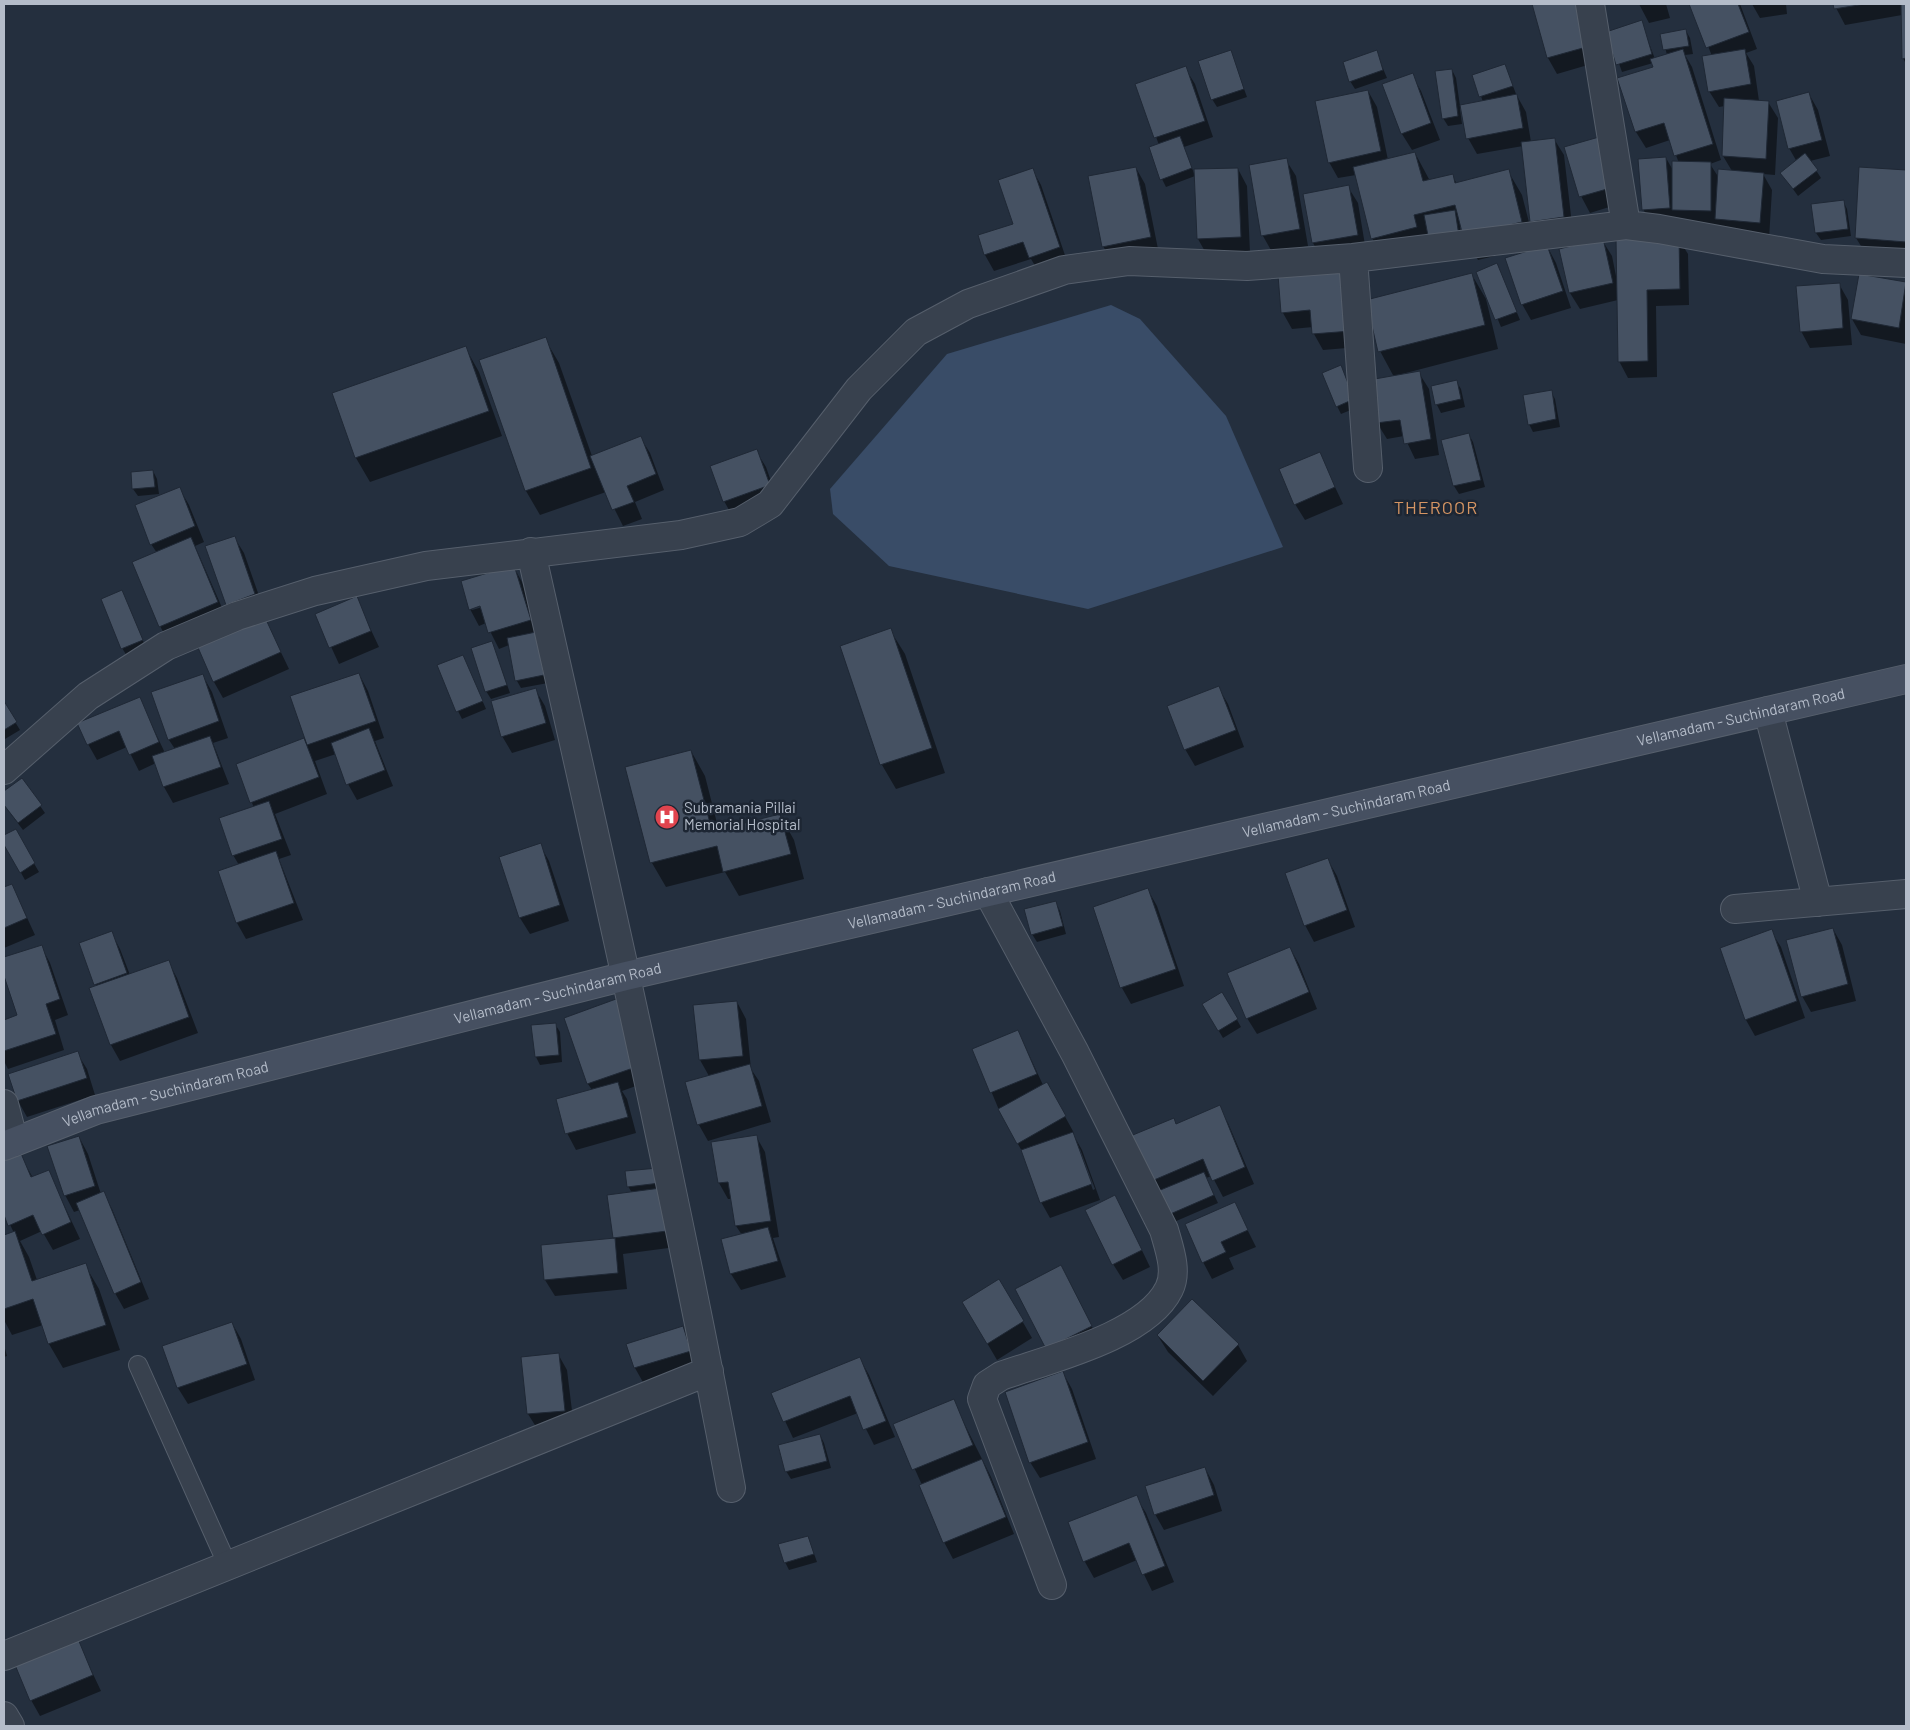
<svg xmlns="http://www.w3.org/2000/svg" width="1910" height="1730" font-family="Barlow,sans-serif">
	<style>
		.water { fill: #394c67 }
		.shadow { fill: #0007; fill-rule: evenodd }
		.building { fill: #455162; stroke: #1f2835 }
		.lines { fill: none; stroke-linecap: round; stroke-linejoin: round }
		.lane-casing { stroke: #565f6c; stroke-width: 20 }
		.street-casing { stroke: #565f6c; stroke-width: 30 }
		.secondary-casing { stroke: #565f6c; stroke-width: 30 }
		.lane { stroke: #38414e; stroke-width: 18 }
		.street { stroke: #38414e; stroke-width: 28 }
		.secondary { stroke: #465061; stroke-width: 28 }
		.labels { text-anchor: middle; stroke-width: 5; stroke-linejoin: round; paint-order: stroke }
		.street-label { font-size: 15px; fill: #b4bcc9; stroke: #1d2633 }
		.poi-label { font-size: 15px; fill: #b4bcc9; stroke: #1d2633; text-anchor: start }
		.quarter-label { font-size: 18px; letter-spacing: 1px; fill: #d59563; stroke: #1d2633 }
	</style>
	<rect width="100%" height="100%" fill="#242f3e"/>
	<path class="water" d="M1111,305L1140,319L1226,416L1283,547L1088,609L889,566L833,514L830,489L947,354Z"/>
	<path class="shadow" d="M1533,4H1582L1598,62L1557,74L1548,58Z
		M1639,4H1666L1670,18L1649,23Z
		M1691,4H1740L1757,49L1746,53L1754,66L1759,101L1768,102L1778,118L1775,175L1763,174L1772,190L1769,239L1653,226L1643,209L1666,158L1674,172L1679,163L1670,140L1646,148L1636,132L1619,79L1655,68L1653,63L1622,72L1608,32L1641,22L1655,59L1667,55L1662,35L1686,31L1690,38L1693,54L1685,55L1692,67L1721,160L1710,164L1719,178L1732,171L1723,156L1725,106L1719,107L1709,91L1712,56Z
		M1752,4H1786L1787,14L1760,18Z
		M1834,4H1906V64L1903,58L1902,15L1845,25Z
		M1230,51L1247,97L1217,107L1212,99Z
		M1376,52L1387,78L1355,89L1350,81Z
		M1505,65L1516,94L1526,112L1531,142L1554,139L1564,155L1573,233L1541,237L1531,221L1523,146L1477,154L1468,138L1462,108L1460,109L1462,124L1448,126L1443,118L1452,70L1456,78L1460,106L1483,102L1474,76Z
		M1185,68L1195,84L1213,137L1184,147L1195,176L1166,187L1162,179L1159,145L1137,85Z
		M1412,75L1421,91L1440,140L1412,150L1402,134L1384,85Z
		M1368,91L1377,107L1388,160L1415,153L1430,181L1452,175L1457,184L1508,171L1522,195L1535,246L1478,260L1464,236L1462,227H1460L1463,243L1386,263L1372,238L1356,175L1338,178L1329,162Z
		M1809,94L1818,110L1830,156L1810,161L1821,178L1798,196L1782,174L1797,162L1789,148Z
		M1598,138L1622,203L1590,213L1581,196Z
		M1286,160L1296,176L1308,246L1272,252L1263,236L1250,166Z
		M1136,168L1145,184L1159,254L1112,262L1103,246Z
		M1860,168L1906,172V257L1866,254L1856,238Z
		M1032,169L1041,185L1068,264L1040,274L1031,259L994,271L985,255L1014,224Z
		M1238,169L1247,186L1250,253L1207,255L1198,239Z
		M1348,187L1358,203L1366,251L1322,259L1313,243Z
		M1843,201L1847,209L1851,236L1821,240L1816,233Z
		M1678,238L1688,254L1689,305L1656,306L1657,377L1628,378L1619,361L1618,300L1580,309L1570,293L1602,240L1612,256L1616,276Z
		M1547,246L1556,263L1571,308L1531,320L1522,304Z
		M1497,264L1520,320L1501,327L1478,272Z
		M1344,270L1359,347L1323,350L1314,334L1313,327L1292,329L1283,313Z
		M1472,275L1486,299L1498,349L1402,374V375L1419,373L1429,389L1439,455L1415,459L1404,436L1387,439L1377,423L1394,377L1380,351Z
		M1860,275L1906,284V344L1861,335L1852,319Z
		M1839,284L1848,300L1852,345L1810,348L1801,331Z
		M545,339L559,363L592,456L640,437L650,453L664,490L635,502L642,519L623,526L606,492L540,515L526,491Z
		M465,347L479,372L502,436L370,482L356,458L333,394Z
		M1340,367L1358,407L1341,414L1337,406Z
		M1456,381L1461,389L1465,407L1441,413L1437,405L1433,387Z
		M1551,392L1555,399L1560,427L1533,432L1529,424Z
		M1469,435L1473,442L1485,487L1459,494L1454,486L1443,441Z
		M756,451L766,467L778,501L733,517L724,501Z
		M1319,453L1343,504L1305,520L1295,504Z
		M153,471L157,479L159,494L138,496L133,489Z
		M179,488L189,505L204,542L195,546L227,619L169,643L160,626L157,553L151,544Z
		M234,537L244,553L264,610L236,620L227,604Z
		M513,566L522,582L539,636L548,683L521,688L517,681L509,645L499,649L486,623L479,626L470,609ZM485,603L486,606L472,610V607Z
		M356,598L379,647L339,664L316,614Z
		M126,600L146,648L127,656L122,648Z
		M263,615L289,669L223,698L214,682Z
		M890,630L905,654L945,773L896,789L882,765L841,646Z
		M492,642L510,693L491,699L486,691Z
		M463,656L486,709L462,719L458,711Z
		M359,674L368,691L384,738L375,741L393,786L357,800L348,784L336,754L315,761L327,794L275,814L291,855L279,859L303,920L246,939L237,923L219,872L239,865L233,855L254,808L237,764L306,739Z
		M203,676L212,692L228,738L213,743L229,784L173,803L164,787L156,763L139,771L127,747L97,760L88,744L139,698L165,753L175,749L169,740Z
		M1218,687L1228,704L1244,747L1195,766L1185,749Z
		M535,689L545,706L555,740L512,753L502,736Z
		M4,704L20,730L5,739L4,736Z
		M691,751L705,776L719,831L780,815L794,840L804,879L739,896L725,872L666,887L652,863L626,768Z
		M22,780L45,813L23,830L4,805V793Z
		M15,831L39,872L25,880L4,842V837Z
		M540,845L549,861L569,921L530,934L520,918L500,858Z
		M1328,860L1337,876L1355,927L1314,942L1305,925Z
		M12,885L35,935L4,948V889Z
		M1148,890L1157,906L1184,986L1131,1004L1122,988L1095,908Z
		M1056,903L1060,911L1066,934L1037,942L1032,934Z
		M1833,929L1842,945L1856,1001L1811,1012L1802,996Z
		M1771,931L1781,947L1805,1018L1755,1036L1746,1020Z
		M111,932L120,949L130,975L168,961L177,978L198,1033L120,1061L111,1045L91,989L97,987L81,943Z
		M41,946L50,963L68,1015L55,1020L64,1050L8,1069L4,1061V1021L19,1016L4,973V959Z
		M1290,948L1299,964L1317,1009L1257,1034L1247,1018Z
		M1222,993L1241,1027L1223,1038L1203,1004Z
		M615,1001L647,1082L622,1091L627,1099L636,1133L576,1150L567,1133L592,1090L588,1084Z
		M737,1002L746,1019L751,1069L759,1081L771,1122L708,1141L699,1125L686,1083L709,1076L700,1060L695,1006Z
		M555,1024L560,1032L562,1062L540,1065L536,1057Z
		M1018,1031L1043,1085L1056,1100L1074,1133L1073,1134L1082,1150L1100,1200L1050,1218L1041,1202L1023,1153L999,1110L974,1050ZM1078,1149H1080L1095,1189L1093,1190Z
		M77,1053L87,1069L95,1095L27,1117L18,1101L9,1075Z
		M1219,1107L1228,1123L1254,1184L1223,1197L1212,1176L1206,1178L1218,1203L1174,1222L1148,1182L1173,1119L1177,1125Z
		M756,1136L765,1152L779,1237L773,1238L786,1277L741,1290L731,1274L742,1235L736,1226L732,1199H728L719,1183L712,1143Z
		M79,1137L88,1154L101,1194L103,1193L112,1209L149,1299L124,1309L115,1293L80,1210L74,1212L65,1195Z
		M19,1153L33,1178L48,1171L80,1239L53,1250L42,1231L20,1241L29,1257L37,1280L85,1265L99,1289L120,1350L63,1368L49,1344L43,1325L12,1335L4,1320V1236L14,1233L4,1212V1159Z
		M657,1169L676,1247L623,1254L627,1289L555,1296L545,1280L542,1246L615,1239L632,1193L628,1186Z
		M1234,1203L1256,1247L1229,1258L1234,1269L1212,1279L1203,1262Z
		M1124,1213L1150,1267L1123,1280L1113,1264Z
		M999,1281L1032,1338L997,1360L963,1302Z
		M1069,1283L1100,1342L1047,1348Z
		M232,1323L241,1339L255,1380L188,1404L178,1388L164,1347Z
		M683,1328L692,1344L699,1367L644,1384L635,1368L628,1345Z
		M1158,1336L1238,1345L1247,1361L1213,1396L1168,1352Z
		M4,1345L7,1356L4,1357Z
		M558,1354L567,1370L574,1427L538,1430L528,1414L522,1358Z
		M860,1359L869,1375L895,1437L874,1445L858,1413L793,1438L772,1393Z
		M1063,1373L1072,1389L1096,1459L1040,1478L1030,1462Z
		M953,1401L991,1477L1014,1534L953,1559L944,1542L922,1485L895,1425Z
		M820,1435L824,1443L831,1468L791,1479L786,1471Z
		M1205,1468L1214,1485L1222,1511L1164,1530L1155,1514Z
		M1136,1497L1146,1513L1174,1582L1152,1591L1137,1560L1094,1578L1085,1562L1069,1523Z
		M808,1537L817,1562L789,1570L785,1562Z
		M75,1636L101,1691L40,1716L31,1700Z"/>
	<path class="building" d="M1532,4H1578L1590,46L1547,58Z
		M1689,4H1738L1749,32L1706,48Z
		M1833,4H1865L1834,9Z
		M1901,4H1906V58L1902,59Z
		M1642,20L1652,54L1616,65L1606,32Z
		M1686,29L1689,46L1663,50L1660,34Z
		M1683,49L1713,144L1674,156L1664,123L1635,132L1617,78L1653,67L1650,59Z
		M1745,49L1751,84L1708,92L1702,56Z
		M1231,50L1244,89L1211,100L1198,61Z
		M1377,50L1383,70L1349,82L1343,62Z
		M1505,64L1513,86L1479,97L1472,75Z
		M1186,66L1205,121L1154,138L1135,84Z
		M1452,69L1458,116L1442,119L1435,71Z
		M1413,73L1431,123L1401,134L1382,84Z
		M1368,90L1381,151L1328,163L1315,101Z
		M1809,92L1822,140L1788,149L1776,101Z
		M1517,94L1523,128L1466,139L1460,105Z
		M1724,98L1769,101L1766,159L1722,156Z
		M1180,136L1192,168L1160,180L1149,147Z
		M1599,137L1614,187L1579,197L1564,147Z
		M1555,138L1564,217L1530,222L1521,142Z
		M1415,152L1423,181L1453,174L1455,183L1509,169L1522,222L1463,236L1455,205L1414,215L1417,227L1371,239L1353,167Z
		M1805,153L1818,170L1793,189L1780,173Z
		M1666,157L1670,208L1642,210L1638,159Z
		M1287,158L1300,229L1261,236L1249,165Z
		M1672,161L1711,162V211L1672,210Z
		M1136,167L1151,237L1102,247L1088,176Z
		M1859,167L1906,170V242L1855,238Z
		M1033,168L1060,247L1029,258L1023,242L984,255L978,235L1013,224L998,180Z
		M1238,168L1241,237L1197,239L1194,169Z
		M1718,169L1764,173L1760,223L1715,219Z
		M1349,185L1358,235L1312,243L1303,194Z
		M1844,200L1848,229L1815,233L1811,204Z
		M1455,210L1459,236L1429,241L1424,215Z
		M1679,237L1680,289L1647,290L1648,361L1618,362L1616,238Z
		M1603,238L1613,283L1569,293L1559,249Z
		M1547,245L1563,291L1521,305L1505,258Z
		M1497,263L1517,312L1495,320L1476,272Z
		M1345,269L1351,331L1312,334L1310,310L1281,313L1278,275Z
		M1472,273L1485,325L1378,352L1366,300Z
		M1859,274L1906,282L1899,328L1851,319Z
		M1840,283L1843,328L1800,332L1796,286Z
		M546,337L591,468L525,491L479,360Z
		M466,346L489,411L355,458L332,393Z
		M1341,365L1354,399L1336,407L1322,373Z
		M1420,371L1431,439L1404,444L1400,420L1376,423L1369,380Z
		M1457,380L1461,399L1435,405L1431,386Z
		M1552,390L1556,419L1528,425L1523,395Z
		M1469,433L1481,480L1453,486L1441,440Z
		M641,436L656,474L627,486L634,502L612,510L590,456Z
		M757,449L770,485L723,502L710,466Z
		M1320,452L1335,487L1294,505L1279,469Z
		M153,470L155,487L132,489L131,472Z
		M180,487L195,526L150,545L135,505Z
		M235,536L255,594L226,605L205,546Z
		M191,537L218,602L159,627L132,562Z
		M514,565L531,620L488,633L480,606L469,610L461,581Z
		M122,590L143,640L121,649L101,599Z
		M357,596L371,631L329,648L315,614Z
		M263,613L281,652L213,682L196,643Z
		M891,628L932,748L880,765L840,646Z
		M536,632L544,675L515,681L507,638Z
		M492,641L507,685L485,692L471,648Z
		M463,655L483,701L456,712L437,665Z
		M359,673L376,721L307,745L290,696Z
		M203,674L219,721L168,740L151,692Z
		M1219,686L1236,730L1184,750L1167,706Z
		M536,688L546,723L501,737L491,701Z
		M140,697L159,742L129,755L119,731L87,745L77,723Z
		M4,701L17,722L4,730Z
		M369,728L385,770L346,785L331,743Z
		M210,736L221,767L163,787L152,756Z
		M304,738L319,777L250,803L236,764Z
		M691,750L712,831L780,814L791,854L723,872L717,846L650,863L625,767Z
		M22,778L42,805L18,823L4,805V791Z
		M269,801L282,839L232,856L219,818Z
		M16,829L35,863L20,873L4,845V835Z
		M541,843L560,905L519,918L499,857Z
		M276,851L294,903L236,923L218,871Z
		M1328,858L1347,910L1304,926L1285,873Z
		M12,884L27,918L4,928V887Z
		M1148,888L1176,969L1120,988L1093,907Z
		M1056,901L1063,926L1031,935L1024,909Z
		M1833,928L1848,984L1801,997L1786,940Z
		M1772,929L1797,1001L1745,1020L1720,948Z
		M112,931L127,973L94,985L79,943Z
		M42,945L60,999L46,1004L56,1034L4,1051V1020L17,1015L4,976V957Z
		M1290,947L1309,992L1246,1019L1227,973Z
		M169,960L189,1017L110,1045L89,988Z
		M1222,992L1238,1019L1218,1031L1202,1004Z
		M616,999L639,1066L587,1084L564,1018Z
		M737,1001L743,1056L699,1060L693,1005Z
		M556,1023L559,1055L535,1057L531,1025Z
		M1018,1030L1037,1074L990,1093L972,1049Z
		M78,1051L87,1078L17,1101L8,1074Z
		M750,1064L762,1106L697,1125L685,1082Z
		M618,1082L628,1117L565,1134L556,1099Z
		M1047,1082L1066,1116L1017,1144L998,1109Z
		M1220,1105L1245,1167L1212,1181L1203,1159L1147,1183L1128,1137L1174,1118L1176,1124Z
		M1073,1132L1092,1184L1040,1203L1021,1150Z
		M757,1135L771,1221L735,1226L728,1182L718,1183L711,1142Z
		M79,1136L95,1186L64,1196L47,1146Z
		M20,1151L31,1177L49,1170L71,1222L42,1235L33,1215L8,1226L4,1215V1158Z
		M658,1168L660,1183L627,1187L625,1171Z
		M1204,1172L1214,1195L1168,1215L1158,1191Z
		M661,1188L667,1231L613,1238L607,1195Z
		M104,1191L141,1282L114,1294L76,1203Z
		M1115,1195L1142,1250L1112,1265L1085,1210Z
		M1235,1202L1248,1230L1221,1242L1226,1252L1202,1263L1185,1224Z
		M768,1227L778,1261L730,1274L721,1239Z
		M15,1231L32,1281L86,1263L106,1325L48,1344L33,1299L4,1309V1235Z
		M615,1238L618,1273L544,1280L541,1245Z
		M1061,1265L1092,1326L1046,1349L1015,1289Z
		M999,1279L1024,1321L987,1344L962,1302Z
		M1192,1299L1239,1344L1203,1381L1157,1335Z
		M232,1322L247,1364L177,1388L162,1346Z
		M683,1326L691,1351L634,1368L626,1344Z
		M559,1353L565,1411L527,1414L521,1357Z
		M860,1357L886,1421L863,1430L850,1396L783,1422L771,1393Z
		M1063,1371L1088,1442L1029,1463L1005,1392Z
		M954,1399L973,1445L912,1470L893,1424Z
		M820,1434L827,1461L785,1472L778,1445Z
		M982,1459L1006,1517L943,1543L919,1485Z
		M1205,1467L1214,1495L1154,1515L1145,1486Z
		M1137,1495L1165,1566L1142,1575L1129,1543L1083,1562L1068,1522Z
		M808,1536L814,1554L784,1563L778,1544Z
		M76,1634L93,1675L30,1701L13,1660Z"/>
	<g class="lines">
		<defs>
			<path id="lane" d="M138,1365L228,1566"/>
			<path id="street" d="M1590,4L1626,225
				M1353,258L1368,468
				M531,552C601,863 672,1174 731,1488
				M1768,711L1818,902
				M4,770L88,696L166,646L237,616L315,591L426,566L681,535L740,522L770,504L859,389L916,332L968,304L1064,270L1129,261L1247,266L1353,258L1626,225L1659,229L1823,259L1906,263
				M988,892L1075,1053L1164,1230C1169,1248 1178,1271 1169,1289C1146,1336 1049,1359 1001,1376L987,1385L982,1399L1052,1585
				M1735,909L1906,894
				M4,1104L14,1142
				M4,1656L709,1371
				M4,1716L10,1726"/>
			<g id="secondary">
				<path id="s1" d="M4,1146L96,1110L626,976L1906,679"/>
			</g>
		</defs>
		<use href="#lane" class="lane-casing"/>
		<use href="#street" class="street-casing"/>
		<use href="#secondary" class="secondary-casing"/>
		<use href="#lane" class="lane"/>
		<use href="#street" class="street"/>
		<use href="#secondary" class="secondary"/>
	</g>
	<defs>
		<symbol id="hospital-disc" viewBox="-11 -11 22 22"><circle r="9.5" fill="#e0444e" stroke="#1d2633"/><path d="M-5-5h3v3.5h4V-5h3V5h-3V1.5h-4V5h-3Z" fill="#fff"/></symbol>
	</defs>
	<g fill-rule="evenodd">
		<use href="#hospital-disc" x="653" y="803" width="28" height="28"/>
	</g>
	<g class="labels">
		<g class="street-label">
			<text dy="5" stroke="none"><textPath href="#s1" startOffset="1790">Vellamadam - Suchindaram Road</textPath></text>
			<text dy="5" stroke="none"><textPath href="#s1" startOffset="1385">Vellamadam - Suchindaram Road</textPath></text>
			<text dy="5" stroke="none"><textPath href="#s1" startOffset="980">Vellamadam - Suchindaram Road</textPath></text>
			<text dy="5" stroke="none"><textPath href="#s1" startOffset="575">Vellamadam - Suchindaram Road</textPath></text>
			<text dy="5" stroke="none"><textPath href="#s1" startOffset="170">Vellamadam - Suchindaram Road</textPath></text>
		</g>
		<g class="poi-label">
			<text x="684" y="813">Subramania Pillai<tspan x="684" dy="17">Memorial Hospital</tspan></text>
		</g>
		<g class="quarter-label">
			<text x="1436" y="514">THEROOR</text>
		</g>
	</g>
	<rect width="1910" height="1730" fill="none" stroke="#b4bcc9" stroke-width="10"/>
</svg>
